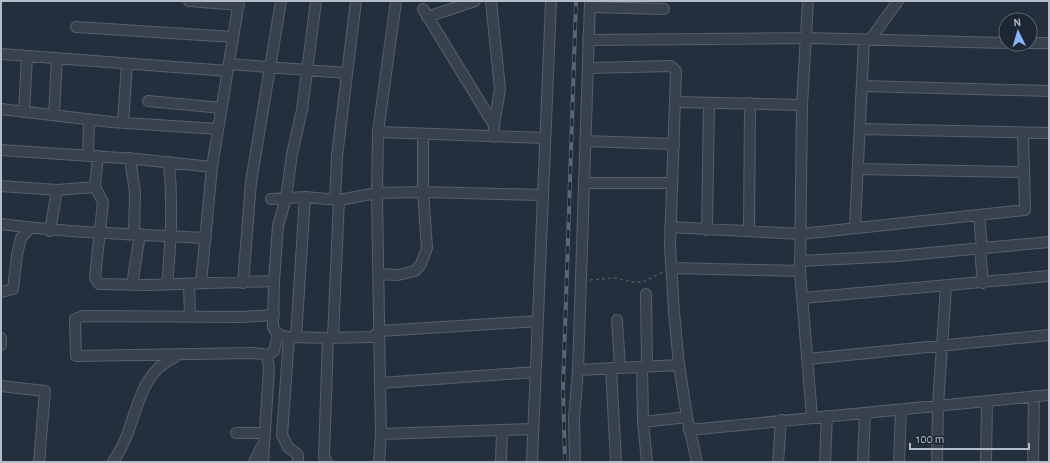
<svg xmlns="http://www.w3.org/2000/svg" width="1050" height="463" font-family="'Alegreya Sans',sans-serif">
	<style>
		.lines { fill: none; stroke-linecap: round; stroke-linejoin: round }
		.minor-casing { stroke: #565f6c; stroke-width: 12 }
		.path { stroke: #44595c; stroke-width: 1.5; stroke-dasharray: 3 3; stroke-linecap: butt }
		.minor { stroke: #38414e; stroke-width: 10 }
		.rail-casing { stroke: #5a6575; stroke-width: 4 }
		.rail { stroke: #1d2633; stroke-width: 2.5; stroke-dasharray: 8; stroke-linecap: butt }
	</style>
	<rect width="100%" height="100%" fill="#242f3e"/>
	<g class="lines">
		<defs>
			<path id="minor" d="M189,1L239,5
				M316,1L302,110L292,154L286,198L278,226L274,281L273,327C277,335 281,336 289,337L328,338L372,337L380,331L538,321
				M396,1L378,132L377,193L380,383L535,372
				M491,1L500,89L494,125
				M808,1L802,105L800,271L812,417
				M590,7L664,9
				M423,9L494,125V137
				M427,17L475,1
				M76,27L233,37
				M588,40L807,38L1006,43
				M870,40L898,1
				M1030,43H1049
				M1,54L228,71
				M229,64L347,73
				M588,68L671,66L676,71L670,246L674,312L679,365L687,417L697,462
				M862,86L1049,91
				M148,101L222,108
				M675,102L802,105
				M1,109L111,122L218,129
				M24,112L27,56
				M54,115L57,59
				M123,123L127,64
				M860,129L1049,133
				M378,132L545,138
				M585,141L674,144
				M1,150L136,159L212,167
				M88,156L89,119
				M98,156L95,187L103,202L95,278L99,284L147,285L274,281
				M130,158L135,193L134,233
				M858,169L1024,172
				M584,183H671
				M1,186L57,190L95,187
				M271,199L305,197L339,200L377,193L423,192L543,195
				M335,200L337,156L356,1
				M979,215L982,248
				M1,224C69,233 138,234 206,238
				M670,227L801,234L1025,210L1023,133
				M855,227L864,40
				M707,230L709,103
				M50,231L57,190
				M749,231L750,103
				M980,249L983,283
				M800,261L897,256L1049,242
				M672,268L800,271
				M378,274L398,275L415,271L421,264L427,248L423,192V134
				M201,283L212,167L239,1
				M243,283L251,182L281,1
				M189,284L190,316
				M132,285L140,234
				M167,285C171,242 173,205 169,162
				M1,292L13,289L17,255L21,238L30,228
				M646,294L647,367
				M803,298L1049,276
				M617,320L620,368
				M289,337L282,435L288,447L298,455V462
				M296,337L305,197
				M333,337L339,200
				M1,338V345
				M267,356L274,351L278,334
				M808,359L1049,335
				M642,367L643,422L647,462
				M611,368L616,462
				M578,370L679,365
				M1,386L45,391L39,462
				M643,422L687,417
				M689,430L1049,395
				M236,433H264
				M381,434L532,429
				M113,462C117,455 122,448 125,440C138,409 141,372 175,357
				M254,462L262,446
				M263,462L269,368L267,356L263,354L252,353L76,356L75,319L83,316L241,317L274,315
				M327,462L324,457L328,338
				M379,462L381,434L380,383
				M501,462L502,430
				M532,462L551,1
				M575,462L574,419L578,370L590,1
				M778,462L781,420
				M825,462L827,416
				M863,462L865,413
				M899,462L901,410
				M937,462L938,405L946,287
				M986,462L987,402
				M1033,462L1034,396"/>
		</defs>
		<use href="#minor" class="minor-casing"/>
		<path class="path" d="M590,280L615,278L634,282H643L663,272"/>
		<use href="#minor" class="minor"/>
		<defs>
			<path id="rail" d="M565,462L563,389L576,1"/>
		</defs>
		<use href="#rail" class="rail-casing"/>
		<use href="#rail" class="rail"/>
	</g>
	<rect width="1050" height="463" fill="none" stroke="#b4bcc9" stroke-width="4"/>
	<g transform="translate(1018 32) rotate(355)"><circle r="19" fill="#1d2633" stroke="#59626f"/>
	<path d="M0-3L7 15L0 10L-7 15Z" fill="#8ab4f8"/>
	<text y="-6" font-size="11" font-weight="bold" text-anchor="middle" fill="#b4bcc9">N</text>
	</g>
	<path d="M910 443v6h119v-6" fill="none" stroke="#b4bcc9" stroke-width="2"/>
	<text x="916" y="443" font-size="12" fill="#b4bcc9" stroke="#1d2633" stroke-width="3" paint-order="stroke">100 m</text>
</svg>
